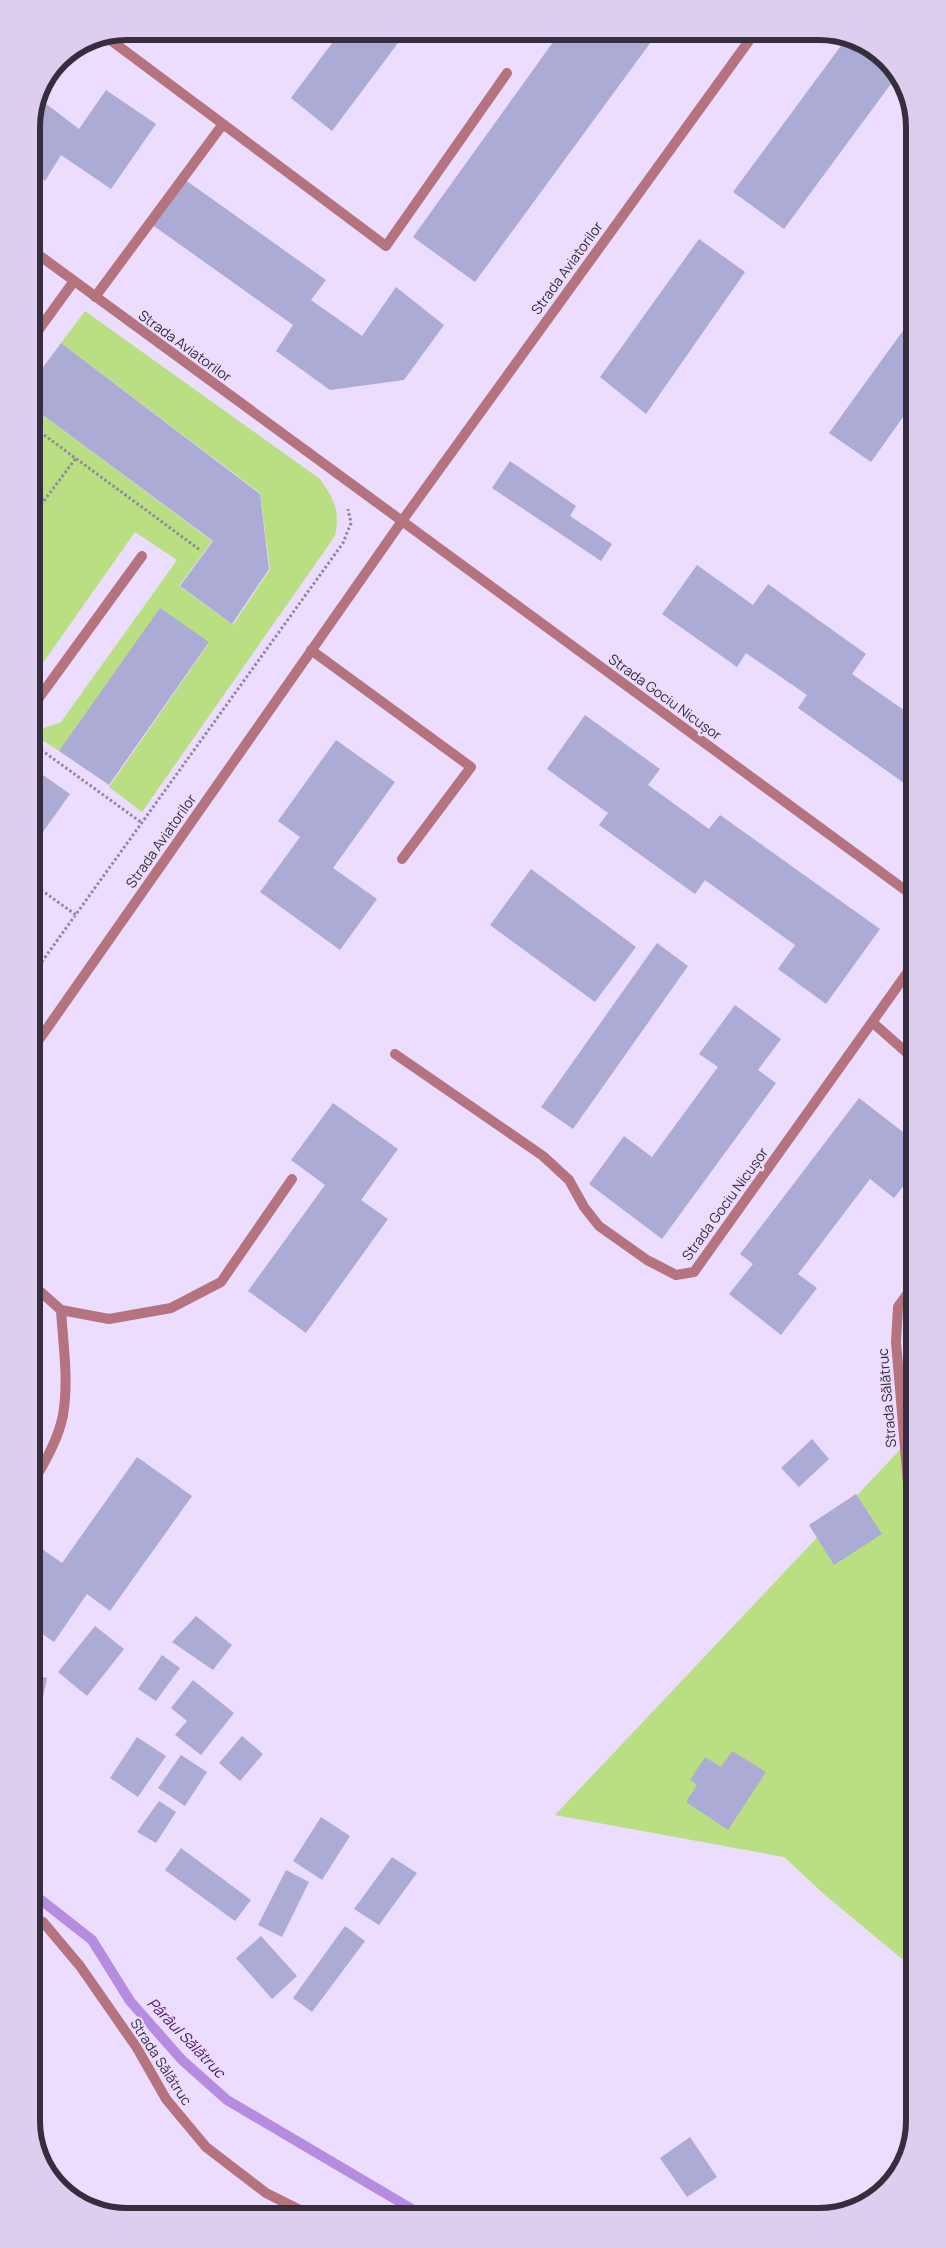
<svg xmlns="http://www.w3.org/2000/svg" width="946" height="2248" font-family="Manrope,sans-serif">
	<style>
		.green { fill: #badf82 }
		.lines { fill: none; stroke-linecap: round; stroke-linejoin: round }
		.stream { stroke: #b68ce1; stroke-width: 10 }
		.building { fill: #acabd5 }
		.path { stroke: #92869f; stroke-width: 3; stroke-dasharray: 2.5 2.5; stroke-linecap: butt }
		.service { stroke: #b57380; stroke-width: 10 }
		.minor { stroke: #b57380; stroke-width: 10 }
		.tertiary { stroke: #b57380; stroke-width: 10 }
		.labels { text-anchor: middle; stroke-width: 5; stroke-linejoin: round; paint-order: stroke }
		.street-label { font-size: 14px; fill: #362e3e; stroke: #ecdcfe }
		.water-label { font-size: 15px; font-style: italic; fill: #4d1176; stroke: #ecdcfe }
		.rim { fill: none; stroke: #362e3e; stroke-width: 6 }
	</style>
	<rect width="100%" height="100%" fill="#ecdcfe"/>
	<path class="green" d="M85,311L320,479C335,501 340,510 335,536L142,812L109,787L209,643L59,751L33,734V732L61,722L177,560L135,532L33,677L32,484L42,471L32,464V407L212,541L179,586L233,625L270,569L260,493L61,343Z
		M913,1436L914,1969L825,1895L784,1857L555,1815Z"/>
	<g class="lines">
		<path class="stream" d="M36,1896L92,1940L130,2001L182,2060L227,2100L422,2215"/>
	</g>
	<path class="building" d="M341,31H407L332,131L291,98Z
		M561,31H659L475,282L413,237Z
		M846,39L878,51L896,77L784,229L733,192Z
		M106,90L156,124L111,189L61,155L45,181L32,171L31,121L41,100L79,129Z
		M184,179L326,280L311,300L362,336L396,287L444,325L404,380L330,390L276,351L293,325L151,224Z
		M699,239L745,272L646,414L600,377Z
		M910,321L911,406L871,462L829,433Z
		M61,343L260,494L269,569L232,624L180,586L213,541L32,407V382Z
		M510,461L576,506L570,516L612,544L601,561L492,488Z
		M32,463L42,470L32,484Z
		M697,565L753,605L768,584L866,654L852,674L911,715V788L798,708L807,695L746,653L737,667L662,614Z
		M160,608L209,642L109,785L59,751Z
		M585,715L660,769L648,785L709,829L720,815L880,929L826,1004L778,969L795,945L705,880L695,894L599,825L608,813L547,769Z
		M336,740L395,782L333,868L377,899L340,950L260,892L300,837L278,821Z
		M33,768L70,794L33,846Z
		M531,869L636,947L595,1002L490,925Z
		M657,943L688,966L573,1129L541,1107Z
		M735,1005L781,1039L758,1070L776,1083L662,1239L589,1184L624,1136L652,1157L718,1067L699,1054Z
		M859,1098L912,1139V1175L894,1198L870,1179L798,1274L817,1288L781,1335L729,1294L753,1264L740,1254Z
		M333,1103L398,1149L361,1200L388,1219L306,1333L248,1291L325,1185L291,1160Z
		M812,1439L829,1459L799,1487L781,1468Z
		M137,1457L192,1496L110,1611L87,1594L54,1642L35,1629V1544L62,1563Z
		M856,1494L882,1534L834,1565L809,1525Z
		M196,1616L232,1645L213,1670L172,1642Z
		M95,1626L124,1649L87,1696L58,1672Z
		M162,1655L180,1668L156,1701L138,1689Z
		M35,1675L47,1678L42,1702L35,1701Z
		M193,1680L234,1713L201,1755L175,1735L187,1721L171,1708Z
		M242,1736L263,1754L240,1781L219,1763Z
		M137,1737L166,1756L138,1797L110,1778Z
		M732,1751L766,1772L728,1830L686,1802L697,1785L690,1780L705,1757L721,1767Z
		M181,1755L207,1772L185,1806L158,1788Z
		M159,1801L176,1812L156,1843L137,1832Z
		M321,1817L350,1836L322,1880L293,1861Z
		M181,1848L251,1900L235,1921L165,1870Z
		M392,1857L417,1873L379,1925L354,1909Z
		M286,1870L309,1882L282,1937L258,1925Z
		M345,1926L365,1941L312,2012L293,1998Z
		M261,1936L297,1976L272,1999L236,1958Z
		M690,2137L717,2177L687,2197L660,2158Z"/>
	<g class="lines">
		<path class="path" d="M32,426L200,550
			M32,517L76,458
			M33,744L142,823
			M33,884L76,915
			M33,974L343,543L351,523L348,509"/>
		<path class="service" d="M105,36L223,124
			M95,297L223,124L386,246L507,73
			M311,650L471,767L402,859
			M33,706L142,556
			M34,1286L61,1310L109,1319L171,1308L221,1282L292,1179
			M35,1479C46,1460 59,1437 63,1415C69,1380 63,1344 61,1310"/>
		<path class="minor" d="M32,339L74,281
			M872,1022L906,1052L912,1062
			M34,1047L402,521L912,895
			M395,1054L543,1156L569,1180L584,1207L599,1226L647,1260L676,1275L694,1272L912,966
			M913,1286L898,1307L896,1342L913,1542
			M36,1918L43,1922L80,1966L137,2048L166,2099L206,2147L266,2193L310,2215"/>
		<path class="tertiary" d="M32,250L402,521L756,31"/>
	</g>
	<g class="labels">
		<g class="street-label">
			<text transform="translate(567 268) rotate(-54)" y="5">Strada Aviatorilor</text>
			<text transform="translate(185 346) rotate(36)" y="5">Strada Aviatorilor</text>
			<text transform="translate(665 697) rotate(36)" y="5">Strada Gociu Nicușor</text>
			<text transform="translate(161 841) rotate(-55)" y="5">Strada Aviatorilor</text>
			<text transform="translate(725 1204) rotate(-54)" y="5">Strada Gociu Nicușor</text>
			<text transform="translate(887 1398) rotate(-95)" y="5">Strada Sălătruc</text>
			<text transform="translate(161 2062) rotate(57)" y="5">Strada Sălătruc</text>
		</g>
		<g class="water-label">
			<text transform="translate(186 2038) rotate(46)" y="5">Pârâul Sălătruc</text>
		</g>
	</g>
	<path d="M0 0H946V2248H0ZM127 40H819A87 87 0 0 1 906 127V2121A87 87 0 0 1 819 2208H127A87 87 0 0 1 40 2121V127A87 87 0 0 1 127 40Z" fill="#ddceef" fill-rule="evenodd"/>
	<path class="rim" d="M127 40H819A87 87 0 0 1 906 127V2121A87 87 0 0 1 819 2208H127A87 87 0 0 1 40 2121V127A87 87 0 0 1 127 40Z"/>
</svg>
